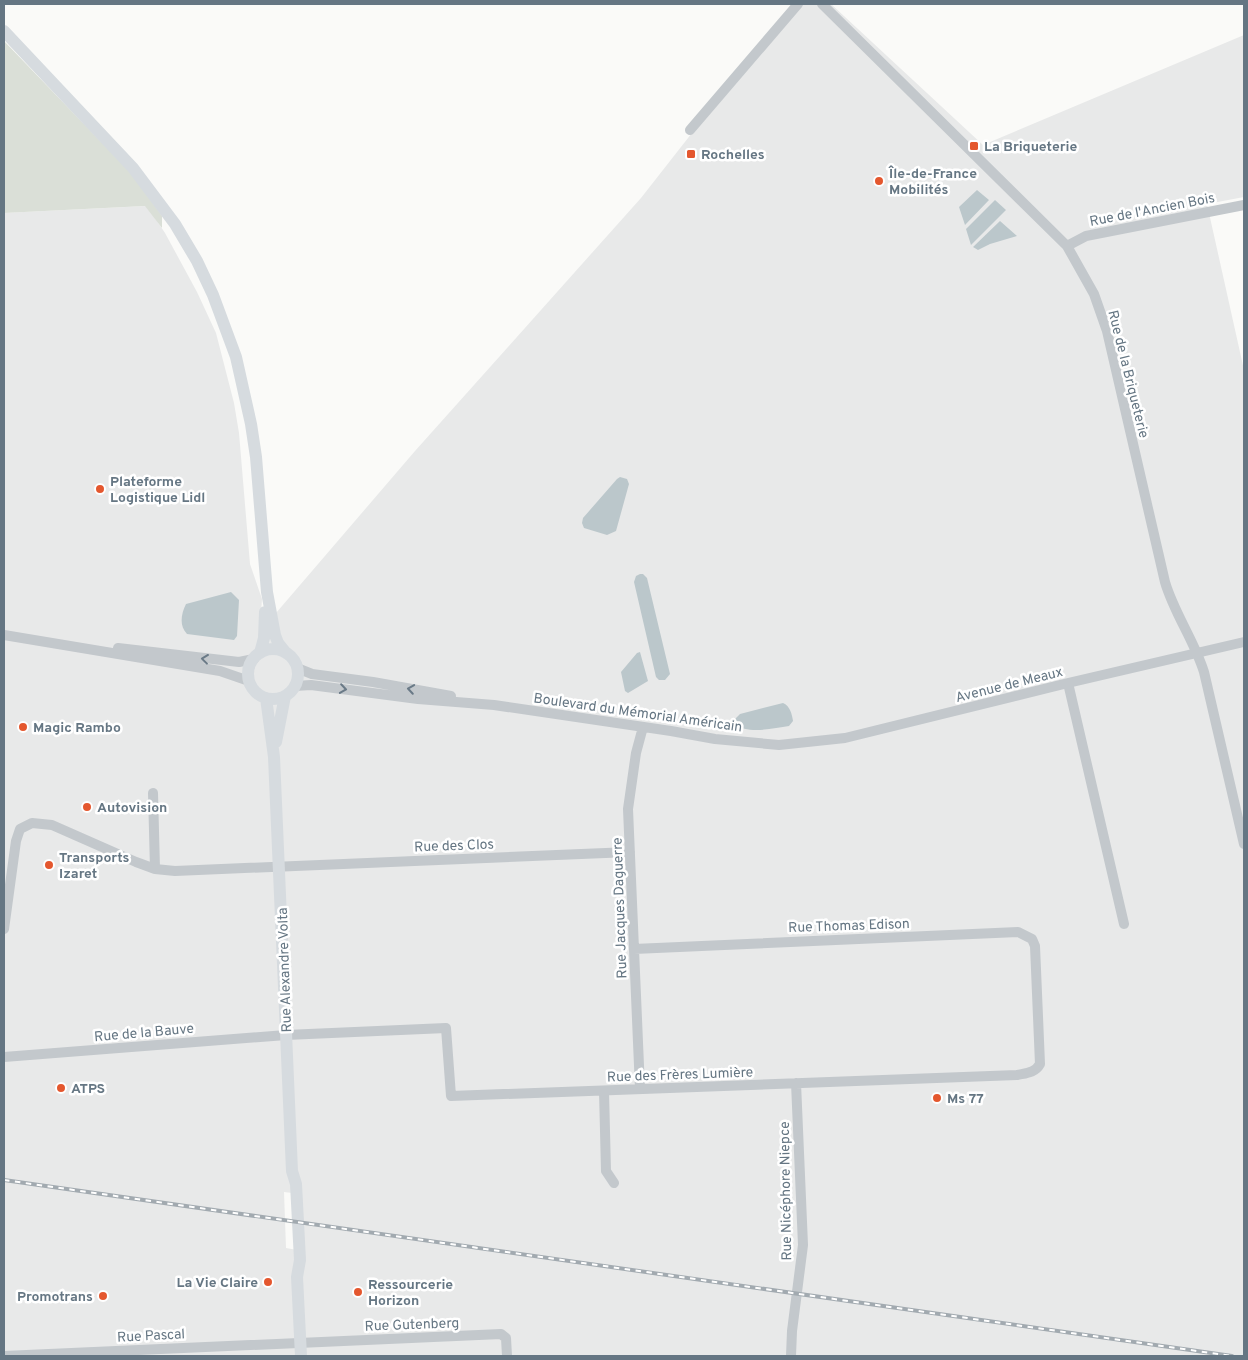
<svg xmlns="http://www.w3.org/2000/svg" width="1248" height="1360" font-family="Overpass,sans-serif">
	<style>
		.built { fill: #e8e9e9; fill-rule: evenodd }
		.green { fill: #dadfd7 }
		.water { fill: #bbc7cb }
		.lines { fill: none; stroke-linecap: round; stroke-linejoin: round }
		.minor { stroke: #c3c8cc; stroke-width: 10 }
		.major { stroke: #d6dbdf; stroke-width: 12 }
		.rail-casing { stroke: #a2aab0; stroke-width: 4 }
		.rail { stroke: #fff; stroke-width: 2; stroke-dasharray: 5.5; stroke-linecap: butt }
		.oneway { stroke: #6a7a87 }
		.poi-dot { fill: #e4572e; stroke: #fff; stroke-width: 2 }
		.labels { text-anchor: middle; stroke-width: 5; stroke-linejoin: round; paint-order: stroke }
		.poi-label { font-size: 14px; font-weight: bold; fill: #657683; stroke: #fff; text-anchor: start }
		.street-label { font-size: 14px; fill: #657683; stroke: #fff }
	</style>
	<rect width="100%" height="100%" fill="#fafaf8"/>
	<path class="built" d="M793,4H831L983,145L1244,35V197L1207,204L1244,370V1356H4V213L146,206L153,215L165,233L197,292L216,333L234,403L239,433L250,564L262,599L261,613H276L415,451L641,198ZM284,1192L300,1194L303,1251L286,1248Z"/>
	<path class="green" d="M4,41L131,173L162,216V228L145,206L4,213Z"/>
	<path class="water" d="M977,190L989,200L965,225L959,207Z
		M995,200L1006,210L971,245L966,229Z
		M1000,221L1017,236L990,244L978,250L973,247Z
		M620,477L627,479L629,484L616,531L607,535L584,528L582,523L583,518L617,479Z
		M640,574H643L647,578L670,674L665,680H659L656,677L634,582L636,576Z
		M231,592L239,600L237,636L234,640L187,634C179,626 181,614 186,604Z
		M640,652L648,681L628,693L625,691L621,672L637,653Z
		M783,703C790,706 792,714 793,721L789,726C773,728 748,735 735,724V719L740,714Z"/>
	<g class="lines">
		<path class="minor" d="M822,4L1067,246L1094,294L1107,331L1165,582C1174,613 1194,640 1204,672L1244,844
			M690,130L798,4
			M1067,246L1086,236L1244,205
			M4,635L220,671L249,681
			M118,648L239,662L254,659
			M297,668L312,674L373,682L451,696
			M1068,683L1124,924
			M295,686L311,685L418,699L494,705L671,731L715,739L779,745L845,738L1068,683L1244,642
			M153,793L155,869
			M4,929L16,841L20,829L32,823L52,825L136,862L155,869L175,871L630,852
			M4,1057L286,1035L446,1028L451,1096L1017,1075C1026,1073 1035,1073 1040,1064L1035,946L1032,939L1018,932L634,949
			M640,1089L628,809L636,753L643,727
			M604,1091L606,1171L614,1183
			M4,1356L501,1334L506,1338L507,1356
			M791,1356L792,1331L803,1245L796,1083"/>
		<path class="major" d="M4,31L133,168L175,224L197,261L213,295L236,357L251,424L256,457L267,592L275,635L278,643L286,653
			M248 674a25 25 0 1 1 50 0a25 25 0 1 1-50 0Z
			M260,653L264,638L265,612
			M266,698L274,757L292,1171L296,1184L300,1260L297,1277L301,1356
			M276,742L285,696"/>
		<defs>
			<path id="rail" d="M4,1180L1232,1356"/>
		</defs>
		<use href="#rail" class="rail-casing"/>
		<use href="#rail" class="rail"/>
	</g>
	<defs><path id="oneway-chevron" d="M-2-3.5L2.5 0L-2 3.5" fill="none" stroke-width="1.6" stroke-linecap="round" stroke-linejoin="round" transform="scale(1.25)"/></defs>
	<g class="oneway">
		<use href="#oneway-chevron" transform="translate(205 659) rotate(-173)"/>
		<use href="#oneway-chevron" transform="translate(343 689) rotate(8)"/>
		<use href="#oneway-chevron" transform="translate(411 689) rotate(-171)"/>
	</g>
	<g class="poi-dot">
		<rect x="969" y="141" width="10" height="10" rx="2.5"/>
		<rect x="686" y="149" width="10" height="10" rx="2.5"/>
		<circle cx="879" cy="181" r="5"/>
		<circle cx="100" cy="489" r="5"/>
		<circle cx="23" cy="727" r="5"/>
		<circle cx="87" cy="807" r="5"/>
		<circle cx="49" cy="865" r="5"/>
		<circle cx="61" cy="1088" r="5"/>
		<circle cx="937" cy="1098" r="5"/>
		<circle cx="268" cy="1282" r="5"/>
		<circle cx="358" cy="1292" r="5"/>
		<circle cx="103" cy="1296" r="5"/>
	</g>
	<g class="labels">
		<g class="poi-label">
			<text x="984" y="151">La Briqueterie</text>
			<text x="701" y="159">Rochelles</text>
			<text x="889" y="178">Île-de-France<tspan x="889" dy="16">Mobilités</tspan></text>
			<text x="110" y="486">Plateforme<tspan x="110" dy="16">Logistique Lidl</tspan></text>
			<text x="33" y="732">Magic Rambo</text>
			<text x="97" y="812">Autovision</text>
			<text x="59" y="862">Transports<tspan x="59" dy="16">Izaret</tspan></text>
			<text x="71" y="1093">ATPS</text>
			<text x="947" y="1103">Ms 77</text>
			<text x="258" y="1287" text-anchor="end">La Vie Claire</text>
			<text x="368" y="1289">Ressourcerie<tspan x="368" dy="16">Horizon</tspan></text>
			<text x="93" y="1301" text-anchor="end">Promotrans</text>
		</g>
		<g class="street-label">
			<text transform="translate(1152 209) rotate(-11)" y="5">Rue de l'Ancien Bois</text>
			<text transform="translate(1129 374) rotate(76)" y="5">Rue de la Briqueterie</text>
			<text transform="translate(1009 684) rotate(-14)" y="5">Avenue de Meaux</text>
			<text transform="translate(638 712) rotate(8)" y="5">Boulevard du Mémorial Américain</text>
			<text transform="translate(454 845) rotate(-2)" y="5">Rue des Clos</text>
			<text transform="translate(619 908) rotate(-92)" y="5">Rue Jacques Daguerre</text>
			<text transform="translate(849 925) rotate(-2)" y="5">Rue Thomas Edison</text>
			<text transform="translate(284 970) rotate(-92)" y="5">Rue Alexandre Volta</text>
			<text transform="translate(144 1032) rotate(-5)" y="5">Rue de la Bauve</text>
			<text transform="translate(680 1074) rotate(-2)" y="5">Rue des Frères Lumière</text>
			<text transform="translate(785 1191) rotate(-91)" y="5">Rue Nicéphore Niepce</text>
			<text transform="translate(412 1324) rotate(-2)" y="5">Rue Gutenberg</text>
			<text transform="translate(151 1335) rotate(-3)" y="5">Rue Pascal</text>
		</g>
	</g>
	<rect width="1248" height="1360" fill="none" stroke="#657683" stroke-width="10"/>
</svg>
